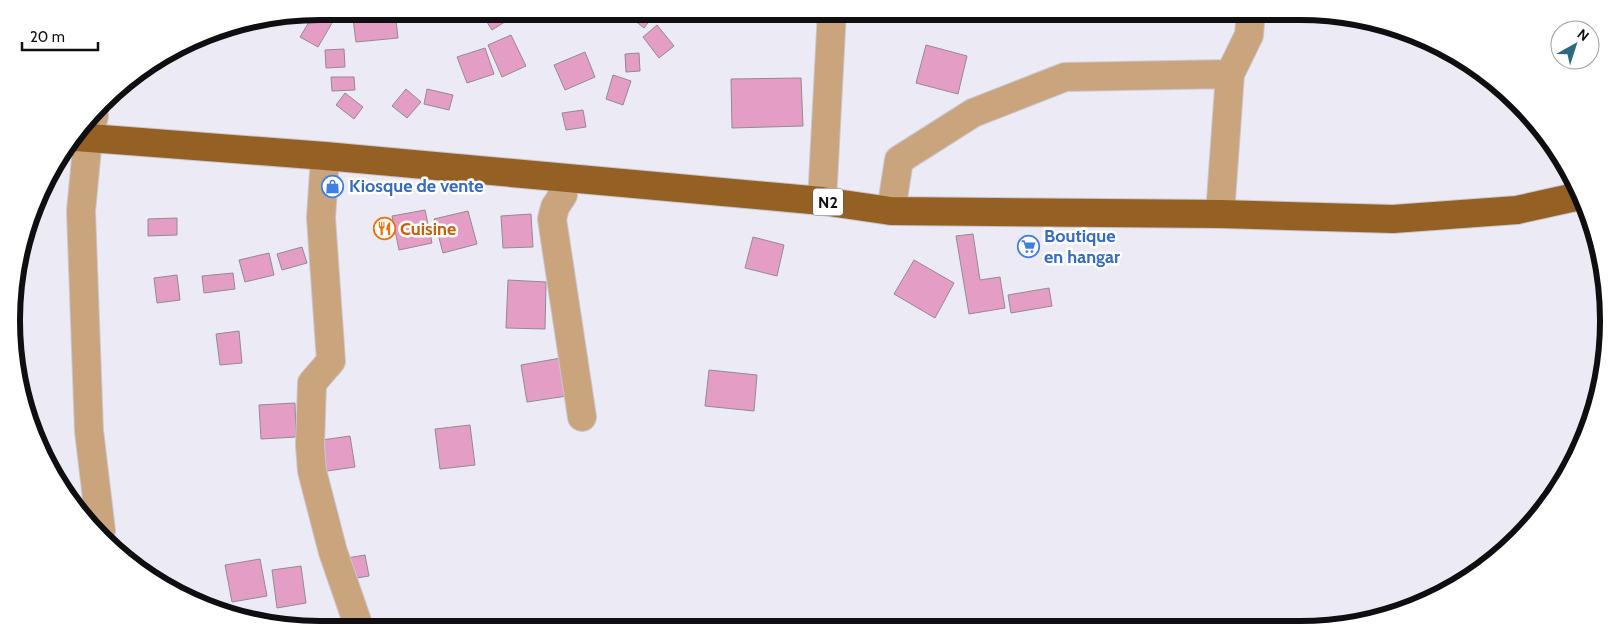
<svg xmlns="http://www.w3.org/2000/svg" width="1620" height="641" font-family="Cabin,sans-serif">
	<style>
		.building { fill: #e49ec5; stroke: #948a8f }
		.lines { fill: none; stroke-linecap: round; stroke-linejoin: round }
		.minor-casing { stroke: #c9c7d0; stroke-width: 30 }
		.trunk-casing { stroke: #c9c7d0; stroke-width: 30 }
		.minor { stroke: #caa47c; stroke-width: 28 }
		.trunk { stroke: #946024; stroke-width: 28 }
		.labels { text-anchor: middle; stroke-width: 5; stroke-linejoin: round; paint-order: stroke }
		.shield { fill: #fff; stroke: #575759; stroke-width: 1 }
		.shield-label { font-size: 16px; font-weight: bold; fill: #0f0f12 }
		.shop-label { font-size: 18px; font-weight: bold; fill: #366cbe; stroke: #fff; text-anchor: start }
		.food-label { font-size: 18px; font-weight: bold; fill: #c56008; stroke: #fff; text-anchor: start }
		.rim { fill: none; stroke: #0f0f12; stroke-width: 6 }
	</style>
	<rect width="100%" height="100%" fill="#eceaf4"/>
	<path class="building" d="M339,11L318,47L300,37L315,12Z
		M352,11H395L398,38L356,42Z
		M480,11H518L519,13L492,30Z
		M623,11H657L644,28Z
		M657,25L674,46L659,58L643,37Z
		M511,35L526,66L502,77L488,45Z
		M926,45L967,56L958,94L916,83Z
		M485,48L494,74L467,83L457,57Z
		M344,49L345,67L326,68L325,50Z
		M585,52L595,77L565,90L554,65Z
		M639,53L640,71L626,72L625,54Z
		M613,75L631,81L623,105L606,99Z
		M331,77H354L355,90L332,91Z
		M801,78L803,126L732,128L731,79Z
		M406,89L421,102L407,118L392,106Z
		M427,89L453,95L449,110L424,104Z
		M345,93L363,107L354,119L336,105Z
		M583,110L586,127L566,130L562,113Z
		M425,210L432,243L399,250L392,216Z
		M468,211L477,244L443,253L434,219Z
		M531,214L533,247L503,248L501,216Z
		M177,218V235L148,236V219Z
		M973,234L980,280L1000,277L1005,308L969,314L956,236Z
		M753,237L784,245L777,276L745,268Z
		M302,247L307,263L282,270L277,254Z
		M269,253L274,275L245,282L239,260Z
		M914,260L954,283L935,318L894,294Z
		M233,273L235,289L204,293L202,276Z
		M177,275L180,300L157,303L154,278Z
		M508,280L546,282L545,329L506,328Z
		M1049,288L1052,306L1011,313L1008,295Z
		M239,331L242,363L220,365L216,334Z
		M561,358L567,396L527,402L521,365Z
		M709,370L757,375L754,411L705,406Z
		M295,403L296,437L261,439L259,405Z
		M470,425L475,465L440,469L435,429Z
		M350,436L355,467L320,472L315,441Z
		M365,555L369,576L351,579L347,558Z
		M260,559L267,596L232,602L225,565Z
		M301,566L306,603L277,608L272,570Z"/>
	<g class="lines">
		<defs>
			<path id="minor" d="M94,116L88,138L81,211L89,431L101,531
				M325,156L321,218L331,361L312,383L310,446L312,471L333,552L360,630
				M560,178L563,195L555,207L552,219L582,417
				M822,201L832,11
				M891,211L899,160L973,113L1065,77L1230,74L1249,35L1251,11
				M1220,214L1230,74"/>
			<path id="trunk" d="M76,137L325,156L822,201L891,211L1220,214L1393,219L1517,210L1580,196"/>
		</defs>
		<use href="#minor" class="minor-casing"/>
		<use href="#trunk" class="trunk-casing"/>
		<use href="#minor" class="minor"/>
		<use href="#trunk" class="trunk"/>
	</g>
	<defs>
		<symbol id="shop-ring" viewBox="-11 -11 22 22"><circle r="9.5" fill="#fff" stroke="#3f7fe0" stroke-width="1.5"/><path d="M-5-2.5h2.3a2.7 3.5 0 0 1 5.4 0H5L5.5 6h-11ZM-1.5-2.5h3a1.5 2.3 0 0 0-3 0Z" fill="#3f7fe0"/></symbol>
		<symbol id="restaurant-ring" viewBox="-11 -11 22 22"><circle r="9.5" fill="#fff" stroke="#e8710a" stroke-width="1.5"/><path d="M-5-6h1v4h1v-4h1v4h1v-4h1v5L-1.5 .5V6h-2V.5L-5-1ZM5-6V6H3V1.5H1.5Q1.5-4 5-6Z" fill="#e8710a"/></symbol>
		<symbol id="supermarket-ring" viewBox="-11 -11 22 22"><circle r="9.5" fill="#fff" stroke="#3f7fe0" stroke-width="1.5"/><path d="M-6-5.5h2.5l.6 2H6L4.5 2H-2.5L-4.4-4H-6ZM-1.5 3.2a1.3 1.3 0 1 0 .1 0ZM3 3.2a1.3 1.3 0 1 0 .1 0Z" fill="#3f7fe0"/></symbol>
	</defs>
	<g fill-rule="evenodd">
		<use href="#shop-ring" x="320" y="174" width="25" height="25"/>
		<use href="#restaurant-ring" x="372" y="216" width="25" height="25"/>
		<use href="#supermarket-ring" x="1016" y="234" width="25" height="25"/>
	</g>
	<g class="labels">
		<rect class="shield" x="813" y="188.5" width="30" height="27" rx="4"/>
		<g class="shield-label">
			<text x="828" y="208">N2</text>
		</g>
		<g class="shop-label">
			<text x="349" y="192">Kiosque de vente</text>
			<text x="1044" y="242">Boutique<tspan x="1044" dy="21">en hangar</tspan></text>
		</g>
		<g class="food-label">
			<text x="400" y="235">Cuisine</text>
		</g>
	</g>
	<path d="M0 0H1620V641H0ZM320 20H1300A300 300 0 0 1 1600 320V321A300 300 0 0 1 1300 621H320A300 300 0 0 1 20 321V320A300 300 0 0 1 320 20Z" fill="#fff" fill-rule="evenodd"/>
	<path class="rim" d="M320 20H1300A300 300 0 0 1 1600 320V321A300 300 0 0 1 1300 621H320A300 300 0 0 1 20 321V320A300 300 0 0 1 320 20Z"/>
	<g transform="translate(1575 45) rotate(39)"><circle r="24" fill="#ffffff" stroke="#9f9fa0"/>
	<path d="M0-4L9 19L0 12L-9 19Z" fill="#2b6a7f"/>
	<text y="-8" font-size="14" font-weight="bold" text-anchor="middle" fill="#0f0f12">N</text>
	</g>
	<path d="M22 42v8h76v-8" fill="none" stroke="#0f0f12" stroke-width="2.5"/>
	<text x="30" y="42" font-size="15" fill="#0f0f12" stroke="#ffffff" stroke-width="4" paint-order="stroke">20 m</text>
</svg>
